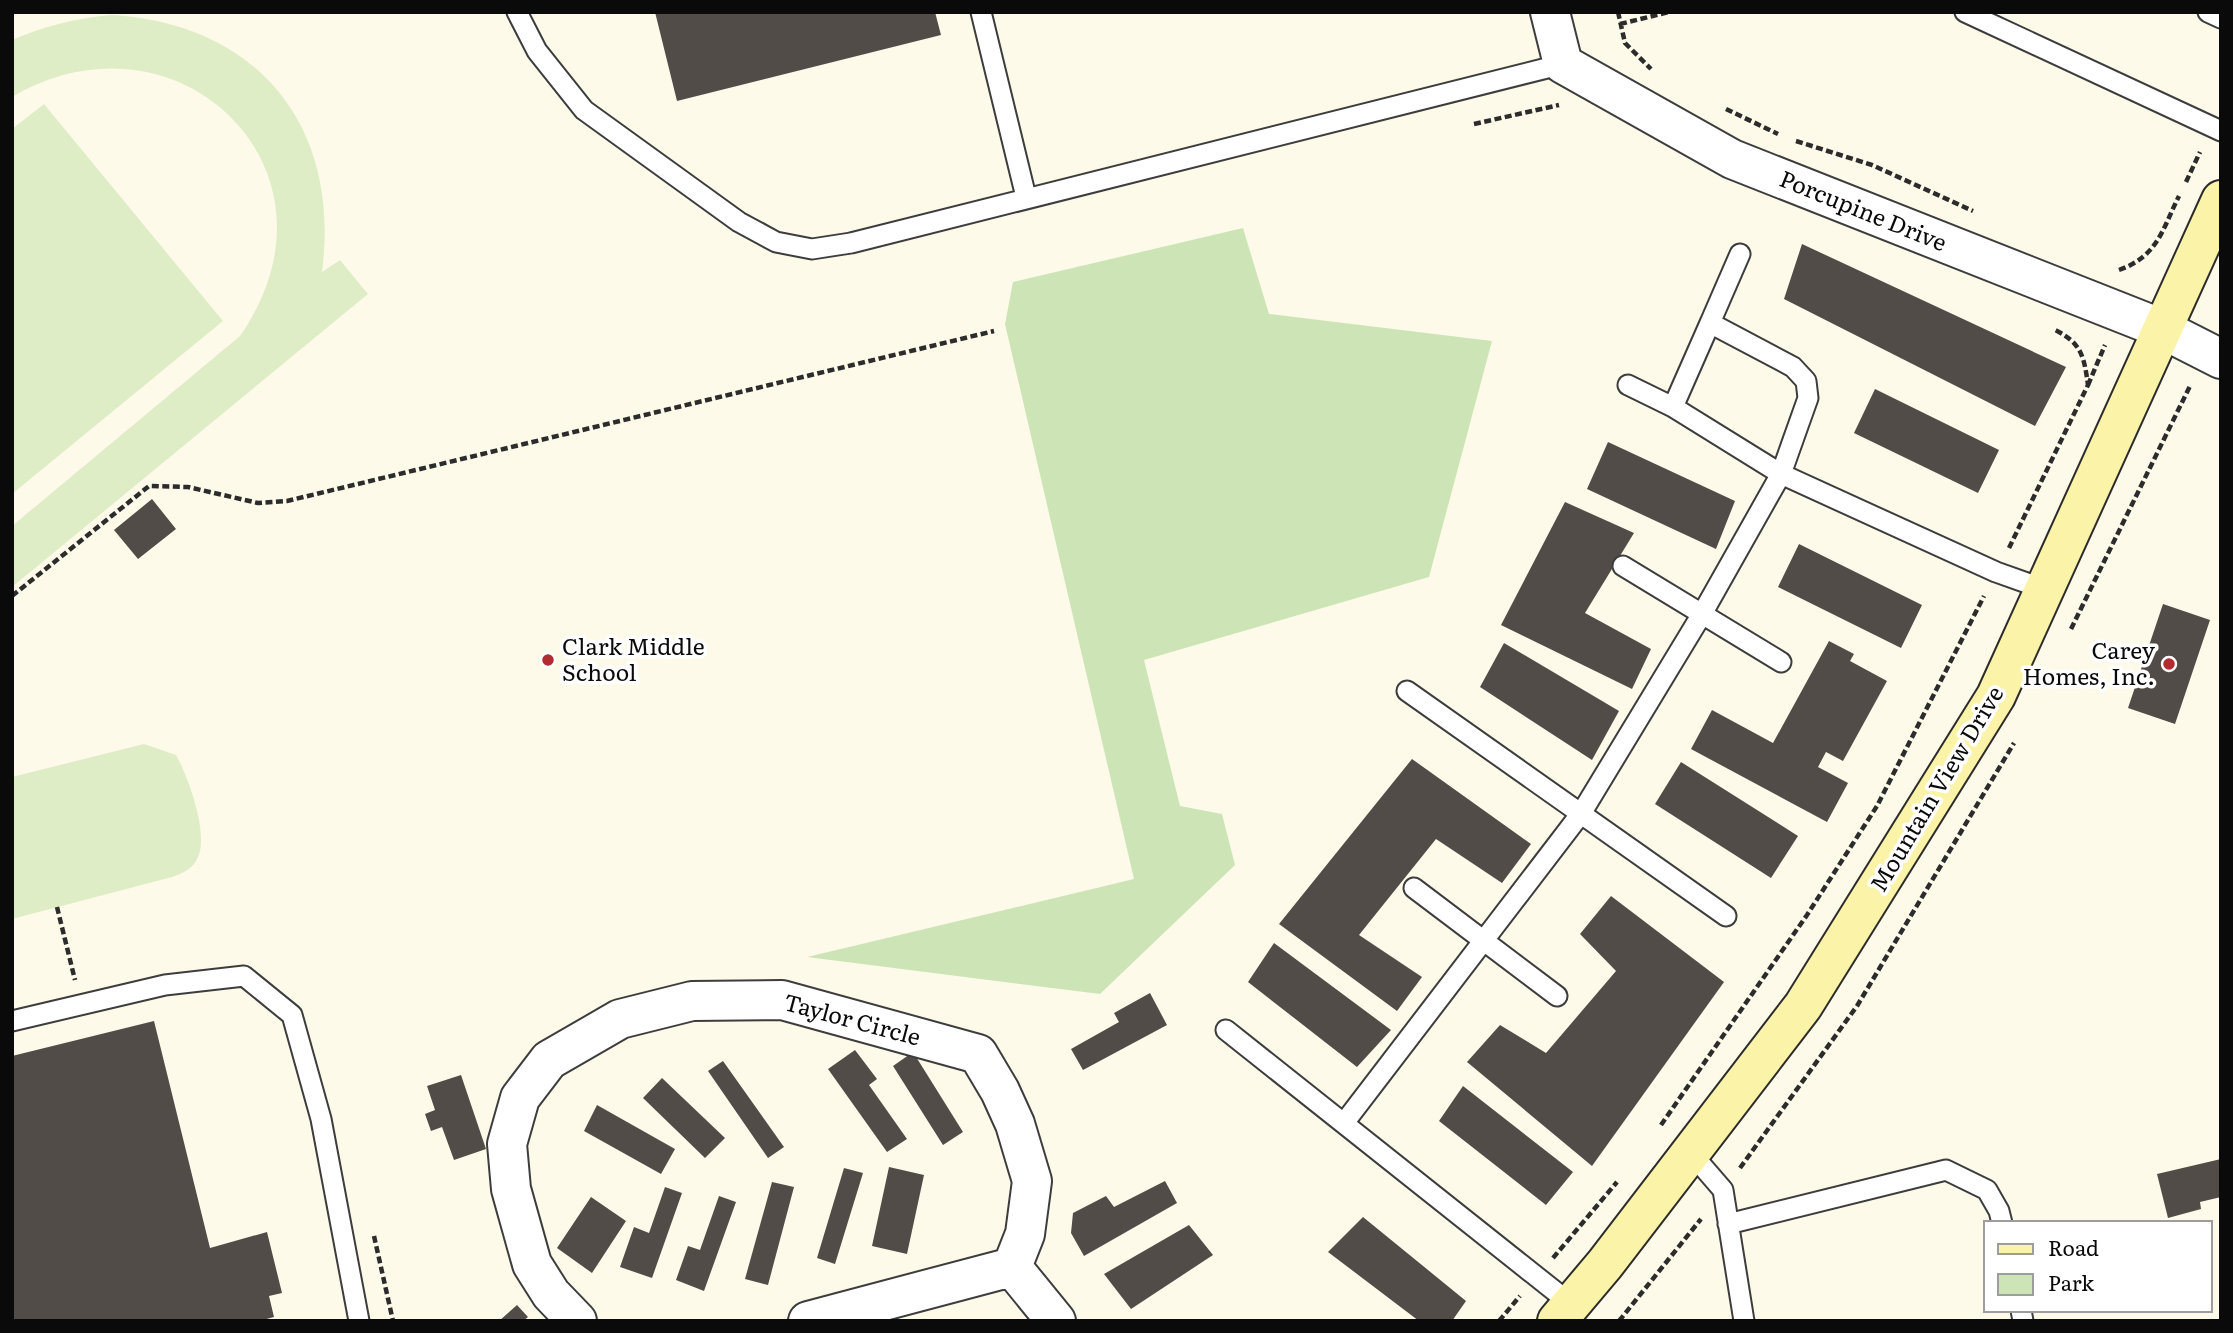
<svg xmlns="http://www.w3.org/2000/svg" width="2233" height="1333" font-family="Literata,serif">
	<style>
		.green { fill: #cde5b6 }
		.pitch { fill: #dfedc7 }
		.building { fill: #524c48 }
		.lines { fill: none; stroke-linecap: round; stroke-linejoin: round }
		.lane-casing { stroke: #3d3d3d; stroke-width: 23 }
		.street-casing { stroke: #3d3d3d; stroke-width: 42 }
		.secondary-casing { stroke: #2c2c2c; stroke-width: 42 }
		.path { stroke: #2c2c2c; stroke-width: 4.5; stroke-dasharray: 7 3.5; stroke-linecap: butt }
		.lane { stroke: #fff; stroke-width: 19 }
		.street { stroke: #fff; stroke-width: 38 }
		.secondary { stroke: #faf3a8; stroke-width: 38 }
		.poi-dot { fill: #b12c30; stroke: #fff; stroke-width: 2.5 }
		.labels { text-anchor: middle; stroke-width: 7; stroke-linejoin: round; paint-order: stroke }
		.street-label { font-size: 23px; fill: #0a0a0a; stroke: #fff }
		.poi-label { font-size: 23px; fill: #0a0a0a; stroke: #fff; text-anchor: start }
	</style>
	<rect width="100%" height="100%" fill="#fefae9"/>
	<path class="green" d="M1243,228L1269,314L1492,341L1429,577L1144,660L1180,806L1222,814L1235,865L1100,994L807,957L1134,879L1005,324L1013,282Z"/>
	<path class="pitch" d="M112,15C259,24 341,127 322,272L340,260L368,294L12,587V526L240,336C356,169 176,0 12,97V40C45,26 76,18 112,15Z
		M44,104L223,321L12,494V129Z
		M144,744L176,755C188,776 209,834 198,857C193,869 183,873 172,877L12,919V777Z"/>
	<path class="building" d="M655,12H935L941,35L677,101Z
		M1802,244L2066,367L2035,426L1784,299Z
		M1875,389L1999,450L1978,493L1854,433Z
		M1608,442L1735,501L1716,549L1587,489Z
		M152,499L176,529L138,559L114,530Z
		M1565,502L1634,533L1585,613L1651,649L1632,689L1501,625Z
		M1799,544L1922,605L1901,648L1778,587Z
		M2163,604L2210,620L2175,724L2128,708Z
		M1829,641L1854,654L1850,661L1887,681L1843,761L1826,752L1818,767L1848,783L1827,822L1691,749L1712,710L1773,743Z
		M1504,643L1619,711L1592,760L1480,687Z
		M1412,759L1531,844L1502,883L1436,839L1359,935L1422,977L1397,1011L1279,924Z
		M1681,762L1798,836L1771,878L1655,804Z
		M1611,896L1724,982L1592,1166L1467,1062L1500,1025L1546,1053L1616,971L1580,934Z
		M1274,943L1391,1030L1357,1067L1248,982Z
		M1150,993L1167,1025L1083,1070L1071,1049L1119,1022L1114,1013Z
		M154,1021L210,1248L267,1232L282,1293L269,1296L274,1317L259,1321H12V1056Z
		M855,1050L877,1079L869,1085L907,1139L887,1152L828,1069Z
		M913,1052L963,1132L943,1145L893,1066Z
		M723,1061L784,1147L768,1158L708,1071Z
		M461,1075L486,1149L454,1160L442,1127L431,1131L425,1114L435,1110L427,1086Z
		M662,1078L725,1138L705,1158L643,1098Z
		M1463,1086L1573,1172L1546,1205L1439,1121Z
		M597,1105L675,1149L661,1174L584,1131Z
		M2221,1159V1197L2200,1202L2201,1209L2168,1218L2157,1174Z
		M889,1167L924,1175L907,1254L872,1246Z
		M844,1168L863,1173L835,1264L817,1258Z
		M1165,1181L1177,1203L1084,1256L1071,1233L1073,1213L1106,1196L1114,1207Z
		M772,1182L794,1187L768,1285L745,1279Z
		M665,1187L682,1193L652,1278L620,1267L634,1227L649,1233Z
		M719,1196L736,1202L704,1291L676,1280L688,1246L700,1250Z
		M591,1197L626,1221L592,1273L557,1248Z
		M1363,1217L1466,1301L1452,1321H1419L1328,1252Z
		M1189,1225L1213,1255L1131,1309L1104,1274Z
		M517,1305L528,1317L523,1321H499Z"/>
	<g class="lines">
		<defs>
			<path id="lane" d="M517,12L537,51L584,110L739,222L776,242L812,249L851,243L1563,64
				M981,12L1026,197
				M1965,12L2221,131
				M2208,12L2221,18
				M1710,323L1740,254
				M1628,385L1673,407L1781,474L1808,398L1806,381L1793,367L1710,323L1673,407
				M1623,566L1781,662
				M1407,691L1726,916
				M1414,888L1557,996
				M12,1021L165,985L244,976L292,1015L321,1119L359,1321
				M1226,1030L1571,1304
				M1344,1123L1582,812L1702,614L1781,474L1996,572L2044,589
				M1691,1153L1723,1190L1744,1321
				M1728,1224L1946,1170L1987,1190L1999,1211L2002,1223
				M2021,1310L2023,1321"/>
			<path id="street" d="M1550,12L1563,64L1732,159L2160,328L2221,359
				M1012,1267L1056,1321
				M577,1321L551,1294L532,1264L511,1189L507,1144L520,1098L549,1060L620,1019L692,1001L782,1000L978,1054L1000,1091L1015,1124L1032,1181L1025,1234L1012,1267
				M808,1321L1012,1267"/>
			<path id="secondary" d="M1557,1321L1605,1264L1803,1006L1996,696L2221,200"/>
		</defs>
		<use href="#lane" class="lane-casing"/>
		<use href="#street" class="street-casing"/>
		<use href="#secondary" class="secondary-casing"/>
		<path class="path" d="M1618,12L1625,43L1651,69
			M1620,24L1669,12
			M1726,109L1778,134
			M1474,124L1559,105
			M1796,141L1872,165L1973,211
			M2186,182L2200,152
			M2119,270C2158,256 2162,230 2179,196
			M2088,385L2105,345
			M2009,548L2088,385C2084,357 2082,343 2055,330
			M12,596L149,486L188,487L258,503L287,501L994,331
			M2071,629L2190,386
			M57,907L75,980
			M1661,1125L1807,915L1877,806L1984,596
			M1740,1168L1857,1006L2014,743
			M374,1236L393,1321
			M1553,1258L1617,1182
			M1499,1321L1520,1296
			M1619,1321L1701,1219"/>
		<use href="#lane" class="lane"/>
		<use href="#street" class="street"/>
		<use href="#secondary" class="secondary"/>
	</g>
	<g class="poi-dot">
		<circle cx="548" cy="660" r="7"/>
		<circle cx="2169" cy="664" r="7"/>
	</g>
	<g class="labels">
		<g class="street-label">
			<text transform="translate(1863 211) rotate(22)" y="8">Porcupine Drive</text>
			<text transform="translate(1937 789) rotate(-59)" y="8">Mountain View Drive</text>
			<text transform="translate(852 1020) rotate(15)" y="8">Taylor Circle</text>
		</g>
		<g class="poi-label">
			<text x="562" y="655">Clark Middle<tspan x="562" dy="26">School</tspan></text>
			<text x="2155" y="659" text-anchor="end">Carey<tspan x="2155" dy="26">Homes, Inc.</tspan></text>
		</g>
	</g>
	<rect width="2233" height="1333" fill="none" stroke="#0a0a0a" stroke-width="28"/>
	<rect x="1984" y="1221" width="228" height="91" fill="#ffffff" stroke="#9d9d9d" stroke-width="2"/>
	<rect x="1998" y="1244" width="35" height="10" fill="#faf3a8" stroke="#9d9d9d" stroke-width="2"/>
	<text x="2048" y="1256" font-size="21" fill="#0a0a0a">Road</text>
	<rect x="1998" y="1274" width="35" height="21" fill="#cde5b6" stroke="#9d9d9d" stroke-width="2"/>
	<text x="2048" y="1291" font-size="21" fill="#0a0a0a">Park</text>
</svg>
